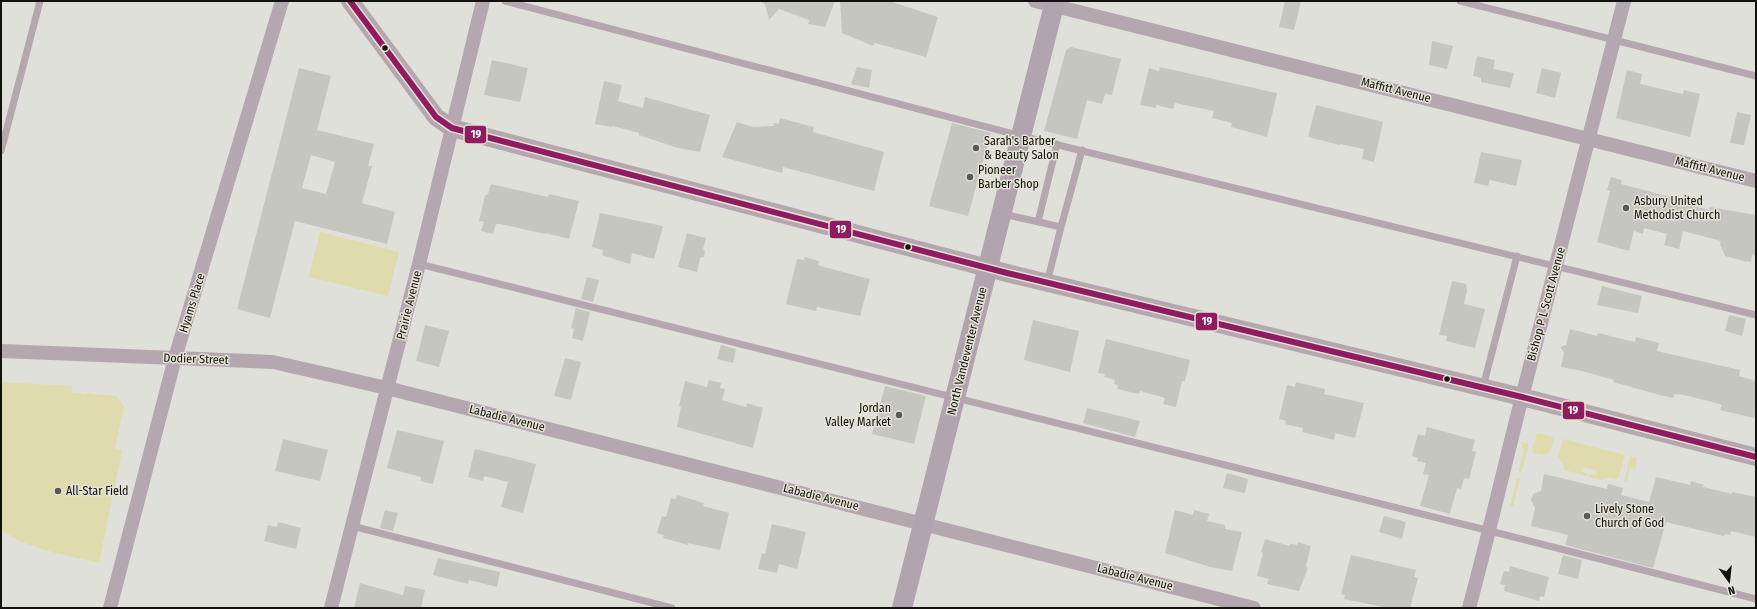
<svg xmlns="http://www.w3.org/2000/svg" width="1757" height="609" font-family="'Fira Sans Condensed',sans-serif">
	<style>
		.green { fill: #dfdbac }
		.building { fill: #c6c6c1; fill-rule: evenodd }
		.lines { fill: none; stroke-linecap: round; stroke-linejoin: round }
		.service { stroke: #b4a7b0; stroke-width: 7 }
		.minor { stroke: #b4a7b0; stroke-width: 14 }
		.tertiary { stroke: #b4a7b0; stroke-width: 18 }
		.secondary { stroke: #b2a4ae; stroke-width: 20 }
		.bus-1-casing { stroke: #e4e3d6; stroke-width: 9 }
		.bus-1 { stroke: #901b61; stroke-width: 6 }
		.bus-dot { fill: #12110d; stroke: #e4e3d6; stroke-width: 1.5 }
		.poi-dot { fill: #5a5955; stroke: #e4e3d6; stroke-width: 1.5 }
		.labels { text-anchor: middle; stroke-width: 3; stroke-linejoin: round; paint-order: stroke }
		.street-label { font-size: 12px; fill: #12110d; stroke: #e4e3d6 }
		.poi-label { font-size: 12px; fill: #12110d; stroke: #e4e3d6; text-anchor: start }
		.line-badge { stroke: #e4e3d6; stroke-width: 1.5 }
		.badge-label { font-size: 11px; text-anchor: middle; font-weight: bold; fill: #fff }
	</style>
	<rect width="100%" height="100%" fill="#e0e0da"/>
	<path class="green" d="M320,232L399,252L388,296L309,277Z
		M1,382L72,386V393L87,394V392L92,394L117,396L124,407L115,448L123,450L122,451L99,563C66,555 30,550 1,530Z
		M1537,433L1554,437C1550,454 1551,458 1532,452Z
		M1563,439L1625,455L1619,477L1616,479L1608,477L1601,480L1589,477L1590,474L1596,475L1597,472L1596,470L1586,468L1581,469V471L1587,474V476L1564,470L1563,464L1558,457Z
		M1521,442L1529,444L1522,472L1519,471L1523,451Z
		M1630,456L1637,458L1635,469L1630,468L1627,482L1624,481Z
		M1517,478L1520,479L1513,507L1510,506Z"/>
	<path class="building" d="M761,1H835L825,27L808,24L809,20L779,9L769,20L765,4L761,2Z
		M840,1H889L938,17L926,57L875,43L873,46L842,33Z
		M1285,1H1301L1294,30L1279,27Z
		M1432,41L1453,46L1447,69L1429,65Z
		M1071,47L1121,59L1112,95L1105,94L1102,104L1087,100L1077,139L1044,131L1066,50Z
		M1477,56L1495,60L1493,69L1514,73L1510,88L1481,82V78L1473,76Z
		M492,60L528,68L520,102L484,95Z
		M857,67L872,70L869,88L851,84Z
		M1160,67L1277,93L1267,137L1231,127L1232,123L1212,118L1214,111L1175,103L1173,109L1156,105V108L1140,105L1149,68L1159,71Z
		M299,68L331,76L317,130L374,144L368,166H372L362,203L395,212L387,244L295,221L270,318L237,309ZM311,155L335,162L326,194L302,188Z
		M1542,68L1561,73L1555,98L1536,93Z
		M1627,70L1642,74L1640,84L1683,94L1684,90L1700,94L1690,137L1616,118Z
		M604,81L622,85L618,101L643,108L645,97L710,115L700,152L678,148L639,135V133L613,126L612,127L595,124Z
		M1316,105L1383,122L1374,162L1362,159L1364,149L1340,144V145L1308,137Z
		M1737,112L1751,115L1744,145L1730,143Z
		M780,118L814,127L813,132L884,152L874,191L783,167L782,173L722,157L737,122L753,127L773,126L774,123L779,124Z
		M952,123L991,133L968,216L929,206Z
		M1481,152L1522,160L1516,186L1490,180L1488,186L1474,183Z
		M1611,177L1622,180L1621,184L1671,197V200L1709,210L1710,207L1756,215V256L1752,255L1751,262L1747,261V262L1725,256L1720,244L1721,241L1683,231L1679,249L1664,245L1667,234L1644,228L1643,234L1634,231L1629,251L1597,242L1610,191L1607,190Z
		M491,184L548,197L549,194L579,201L569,239L545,233V234L500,224H496L493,234L481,231L484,222L479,221L485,196L488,194Z
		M600,213L663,226L654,259L632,253L630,264L602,255L603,250L592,247Z
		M687,233L706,238L703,249L705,251L704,257L700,258L697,272L678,267Z
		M805,257L819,261L818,265L824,267L870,279L860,316L817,307L816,311L786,304L797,259L804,260Z
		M587,277L599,280L593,302L581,299Z
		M1452,281L1466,284L1467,291L1464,304L1485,309L1475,348L1446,341L1447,336L1439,335Z
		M1602,286L1642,296L1638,313L1597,305Z
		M576,308L590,312L583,341L572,338L574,329L571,328Z
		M1729,315L1746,319L1742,336L1725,331Z
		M1033,320L1079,331L1070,372L1024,360Z
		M425,325L449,331L439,367L416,361Z
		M1570,329L1597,336L1598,333L1635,342L1636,337L1659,343L1657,351L1740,370L1739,376L1756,381V412L1754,418L1720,410L1722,405L1712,402L1684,395L1675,394L1673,398L1660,395L1613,382L1614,380L1582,371L1561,367L1564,353L1560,347L1566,345Z
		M1106,339L1190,360L1185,381H1182L1176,407L1163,404L1165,398L1140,391L1139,394L1117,389L1118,385L1114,384L1115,380L1104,377L1105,374L1098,373Z
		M721,345L736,349L733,363L717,359Z
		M565,358L581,362L571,400L554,396Z
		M709,380L721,383L720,388L725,389L722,400L746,407L747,403L763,408L753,448L677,427L681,407L679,406L685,381L707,387Z
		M1296,382L1325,389L1324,394L1364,403L1355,438L1335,433L1334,440L1302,432L1303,428L1285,424L1286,421L1279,419L1287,385L1295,387Z
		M885,386L926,396L914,444L872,434Z
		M1087,408L1140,421L1135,437L1083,423Z
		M1427,427L1475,440L1472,451L1476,452L1469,479L1464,478L1461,489L1457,488L1450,514L1420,506L1429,475L1423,474L1426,463L1417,461L1418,458L1412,456L1418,434L1425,436Z
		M397,430L444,441L433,484L420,481L421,477L387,468Z
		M283,439L328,450L320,481L275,471Z
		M475,449L536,464L523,513L501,507L508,482L484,476L483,481L468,477Z
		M1227,473L1248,479L1245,493L1223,488Z
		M1544,474L1607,489L1608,484L1623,488L1621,495L1649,502L1656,477L1690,485L1691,481L1704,485L1703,487L1732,494V492L1756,497V537L1731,531L1730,535L1725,534L1724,536L1666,522L1653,568L1565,545L1568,535L1531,526L1535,508L1531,500L1533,494L1541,491Z
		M677,495L704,503L703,506L729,513L720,550L688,543V545L663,538L664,535L657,533L662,516L666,517L671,498L676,499Z
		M385,510L398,513L393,531L380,528Z
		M1175,510L1193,515L1194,510L1209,514L1207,521L1225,525V529L1242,532L1232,571L1210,567L1165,553Z
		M1384,516L1406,522L1402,539L1379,532Z
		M278,522L301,528L296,549L264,541L268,525L277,527Z
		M772,524L806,532L797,569L779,564L777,573L758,569L762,553L765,554Z
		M1265,539L1290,546V544L1297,545L1298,542L1311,546L1306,566L1308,568L1299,591L1267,584L1269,579L1257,576L1263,553L1261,552Z
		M1351,555L1416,570L1414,577L1418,578L1410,608H1388L1344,599L1345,595L1341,594Z
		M1563,555L1582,560L1578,579L1558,574Z
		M438,558L500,572L497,587L469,580L468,584L433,575Z
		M1510,566L1549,577L1544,597L1540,596L1539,601L1504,591L1505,585L1500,584L1504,571L1509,572Z
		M360,583L403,595L405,586L425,590L421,608H354Z"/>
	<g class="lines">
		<path class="service" d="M505,1L1021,136L1756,315
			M1460,1L1756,76
			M1,151L40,1
			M1003,214L1061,227L1047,283
			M1038,222L1057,144
			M1061,227L1082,150
			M419,264L1490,531L1756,599
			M1483,387L1517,256
			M352,526L672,608"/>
		<path class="minor" d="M1035,1L1756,181
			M1,351L273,362L387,388L1254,608
			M110,608L175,358L282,1
			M331,608L419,264L483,1
			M1469,608C1488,538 1504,467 1522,397C1555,265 1591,133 1624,1"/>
		<path class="tertiary" d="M350,1L436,117L452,128L1007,273L1522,397L1756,457"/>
		<path class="secondary" d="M902,608L1055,1"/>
		<defs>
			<path id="bus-1" d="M350,1L436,117L452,128L1007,273L1522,397L1756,457"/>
		</defs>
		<use href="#bus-1" class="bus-1-casing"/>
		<use href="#bus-1" class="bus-1"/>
	</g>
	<g class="bus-dot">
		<circle cx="385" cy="48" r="3.5"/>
		<circle cx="908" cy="247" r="3.5"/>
		<circle cx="1447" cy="379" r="3.5"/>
	</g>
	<g class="poi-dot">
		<circle cx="976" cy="148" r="4"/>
		<circle cx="970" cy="177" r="4"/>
		<circle cx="1626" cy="208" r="4"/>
		<circle cx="899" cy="415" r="4"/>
		<circle cx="58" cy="491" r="4"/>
		<circle cx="1587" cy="516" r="4"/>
	</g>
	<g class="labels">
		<g class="street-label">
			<text transform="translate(1396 90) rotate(14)" y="4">Maffitt Avenue</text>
			<text transform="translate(1710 169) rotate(14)" y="4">Maffitt Avenue</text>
			<text transform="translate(192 303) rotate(-73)" y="4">Hyams Place</text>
			<text transform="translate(1546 304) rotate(-75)" y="4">Bishop P L Scott Avenue</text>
			<text transform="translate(409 305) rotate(-76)" y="4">Prairie Avenue</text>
			<text transform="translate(967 351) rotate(-76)" y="4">North Vandeventer Avenue</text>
			<text transform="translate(196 359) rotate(2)" y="4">Dodier Street</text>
			<text transform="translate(507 418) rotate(14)" y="4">Labadie Avenue</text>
			<text transform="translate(821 497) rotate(14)" y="4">Labadie Avenue</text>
			<text transform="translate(1135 577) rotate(14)" y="4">Labadie Avenue</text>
		</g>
		<g class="poi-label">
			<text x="984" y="145">Sarah's Barber<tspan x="984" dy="14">&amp; Beauty Salon</tspan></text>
			<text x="978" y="174">Pioneer<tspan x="978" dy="14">Barber Shop</tspan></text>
			<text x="1634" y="205">Asbury United<tspan x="1634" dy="14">Methodist Church</tspan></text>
			<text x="891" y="412" text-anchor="end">Jordan<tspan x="891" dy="14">Valley Market</tspan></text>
			<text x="66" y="495">All-Star Field</text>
			<text x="1595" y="513">Lively Stone<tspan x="1595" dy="14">Church of God</tspan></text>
		</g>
	</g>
	<g class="line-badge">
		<rect x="464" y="125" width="23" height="19" rx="4" fill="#901b61"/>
		<rect x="829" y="220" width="23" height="19" rx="4" fill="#901b61"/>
		<rect x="1195" y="312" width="23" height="19" rx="4" fill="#901b61"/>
		<rect x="1562" y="401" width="23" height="19" rx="4" fill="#901b61"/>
	</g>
	<g class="badge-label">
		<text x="476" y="138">19</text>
		<text x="841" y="233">19</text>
		<text x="1207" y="325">19</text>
		<text x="1573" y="414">19</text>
	</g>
	<rect width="1757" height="609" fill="none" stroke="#12110d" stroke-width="4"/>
	<g transform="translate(1729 581) rotate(165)" stroke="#e4e3d6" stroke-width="3" paint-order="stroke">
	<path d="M0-3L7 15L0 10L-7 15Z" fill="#12110d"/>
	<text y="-6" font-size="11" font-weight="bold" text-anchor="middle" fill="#12110d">N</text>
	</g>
</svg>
